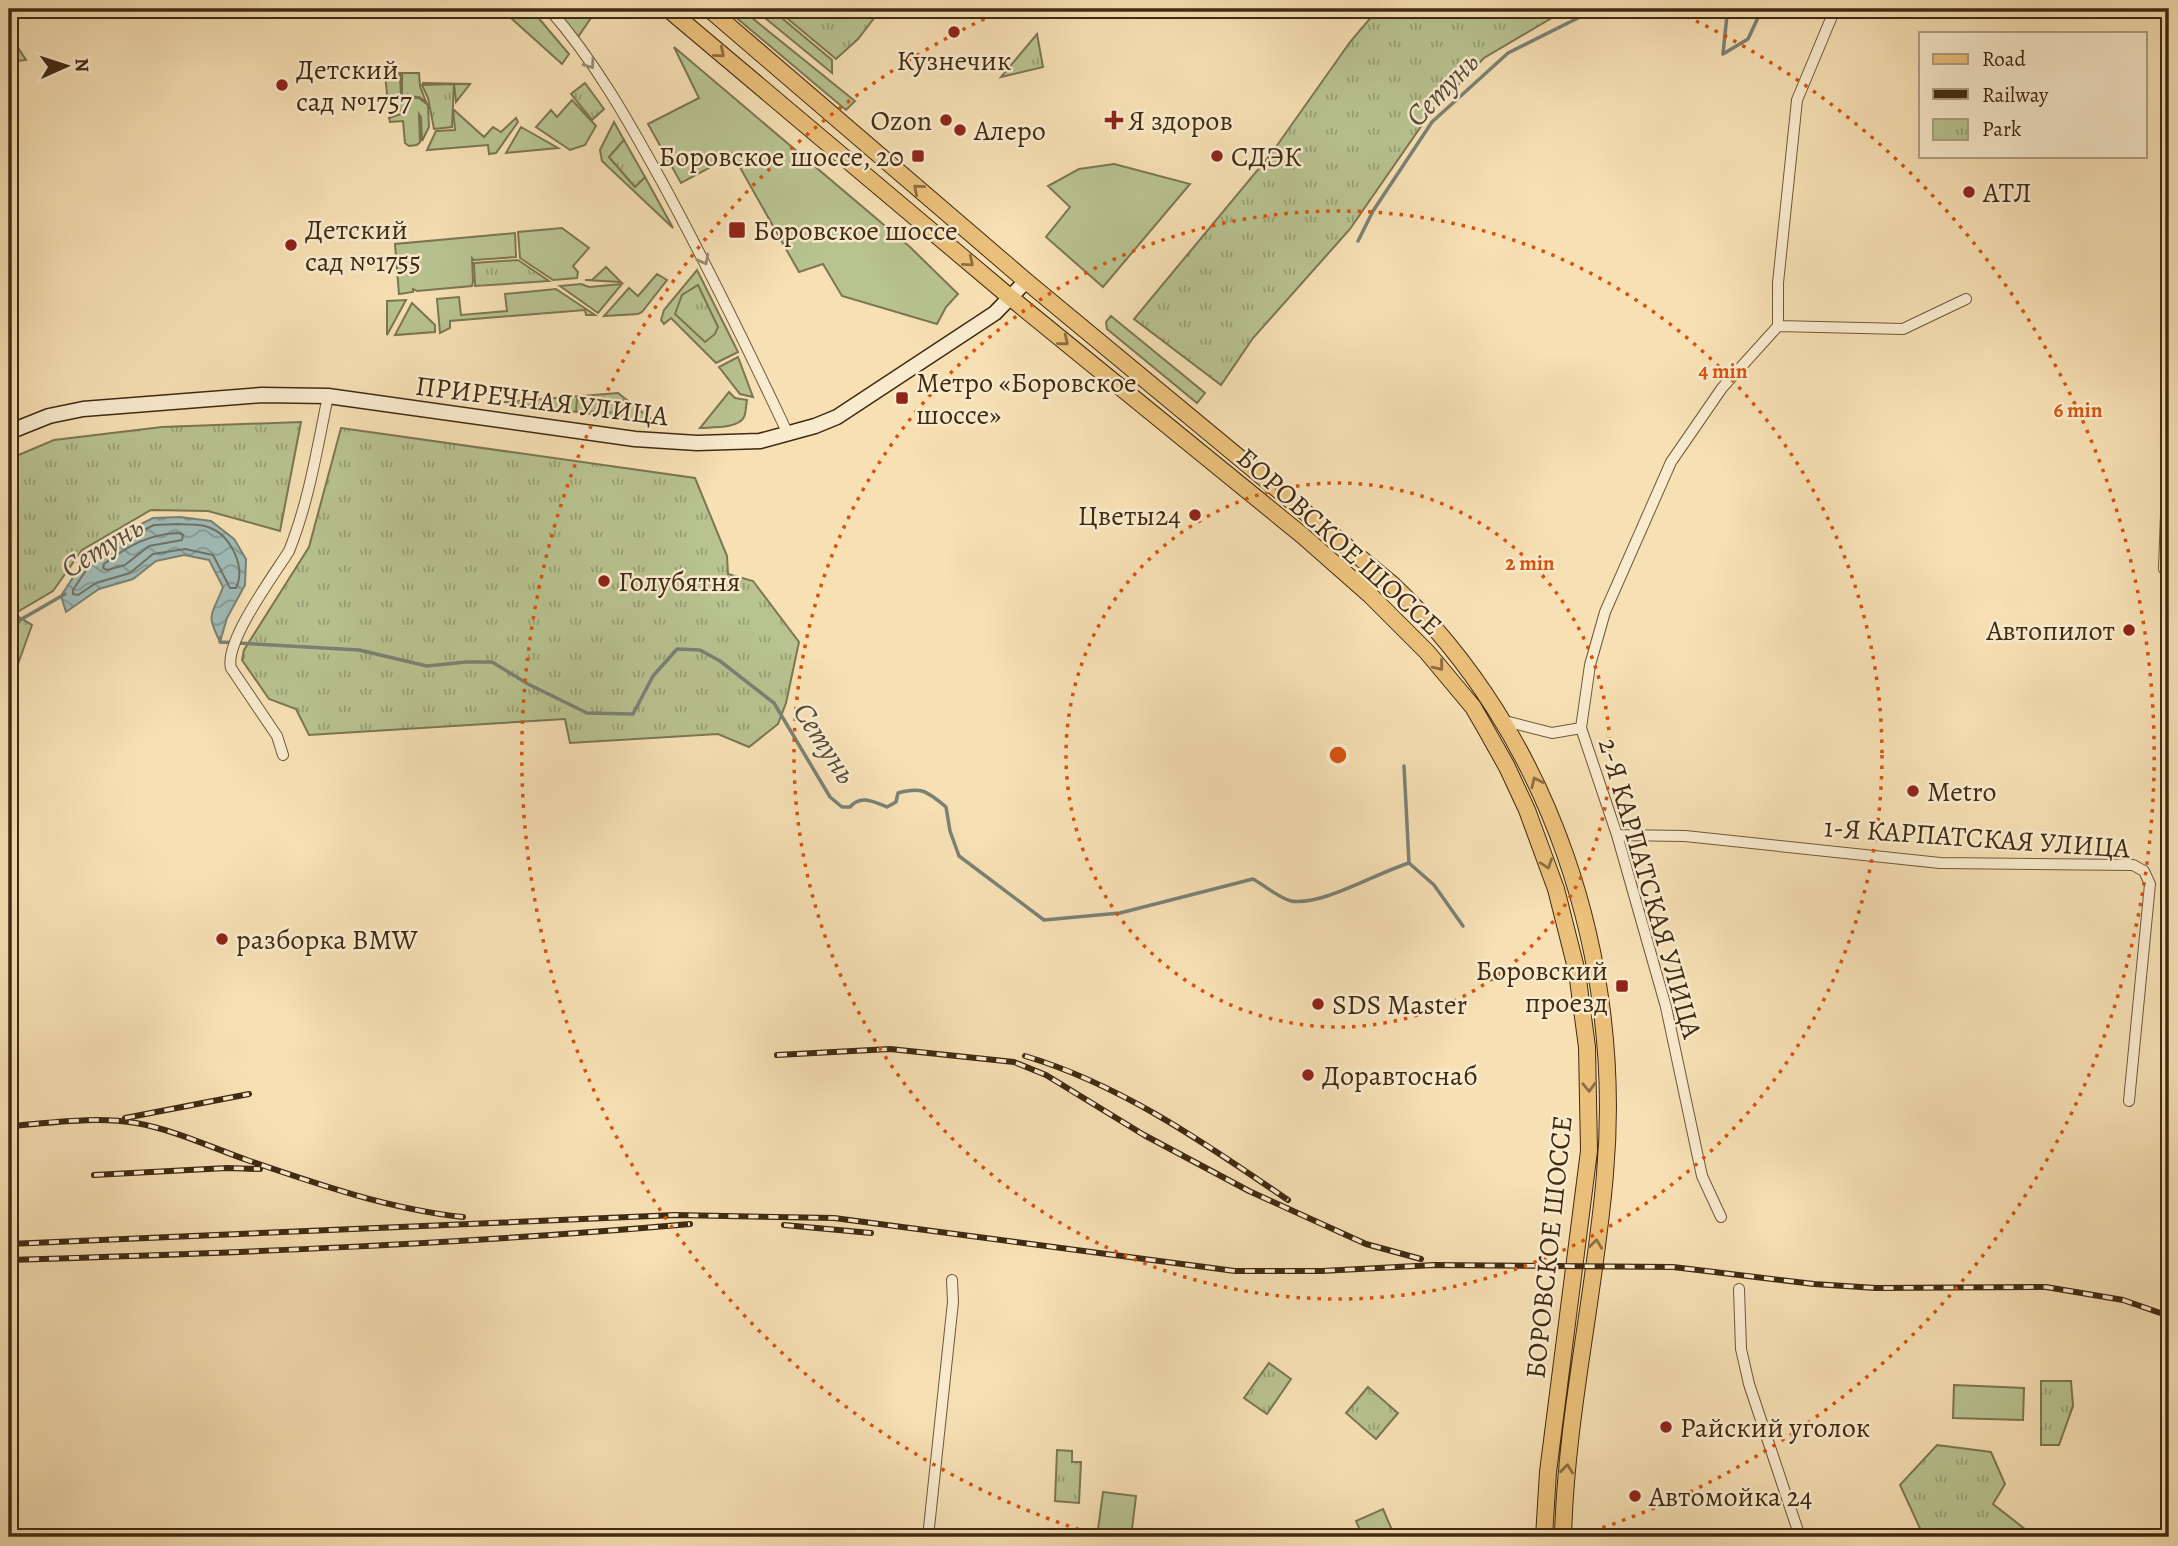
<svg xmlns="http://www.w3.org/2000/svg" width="2178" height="1546" font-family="Alegreya,serif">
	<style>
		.grass { fill: #b8c390; stroke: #7c7651; stroke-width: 2 }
		.park { fill: url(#park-tufts); stroke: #7c7651; stroke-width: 2 }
		.water { fill: url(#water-waves); stroke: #7a8175; stroke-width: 2 }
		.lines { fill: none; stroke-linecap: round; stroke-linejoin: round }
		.shore { stroke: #707264; stroke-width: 2 }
		.stream { stroke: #7a8175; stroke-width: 3.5 }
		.street-casing { stroke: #6e583a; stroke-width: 12 }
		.secondary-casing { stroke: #402a12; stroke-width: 17 }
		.primary-casing { stroke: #402a12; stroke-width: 18 }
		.street { stroke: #f9ebce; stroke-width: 10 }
		.secondary { stroke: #f9ebce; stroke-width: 14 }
		.primary { stroke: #ebc07a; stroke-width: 16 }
		.rail-casing { stroke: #402a12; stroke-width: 6 }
		.rail { stroke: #f9ebce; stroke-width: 3.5; stroke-dasharray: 10; stroke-linecap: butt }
		.oneway { stroke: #8d6e41 }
		.oneway2 { stroke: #9c8a70 }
		.ring { fill: none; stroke: #d7540d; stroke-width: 3.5; stroke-dasharray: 3.5 7 }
		.poi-dot { fill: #8f2418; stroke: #f9ebce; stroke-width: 2.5 }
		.labels { text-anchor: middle; stroke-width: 5; stroke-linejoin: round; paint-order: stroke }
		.poi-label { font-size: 28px; fill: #402a12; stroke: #f9ebce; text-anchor: start }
		.street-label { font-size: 28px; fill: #402a12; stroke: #f9ebce }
		.water-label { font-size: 30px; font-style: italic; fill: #584e3b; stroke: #f9ebce }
		.centre { fill: #d7540d; stroke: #f9ebce; stroke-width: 3.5 }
		.ring-label { font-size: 21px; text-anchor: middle; font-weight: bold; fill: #d7540d; stroke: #f9ebce; stroke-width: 5; stroke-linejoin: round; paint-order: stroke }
	</style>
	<defs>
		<pattern id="park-tufts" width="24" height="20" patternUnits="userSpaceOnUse" patternTransform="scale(1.75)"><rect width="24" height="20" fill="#b8c390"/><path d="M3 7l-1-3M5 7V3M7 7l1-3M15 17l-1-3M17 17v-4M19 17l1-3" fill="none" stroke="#979f74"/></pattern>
		<pattern id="water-waves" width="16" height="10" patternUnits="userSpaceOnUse" patternTransform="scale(1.75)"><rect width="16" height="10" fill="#a0bbb7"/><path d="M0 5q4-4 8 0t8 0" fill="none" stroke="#849893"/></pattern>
	</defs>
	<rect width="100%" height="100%" fill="#f6e0b4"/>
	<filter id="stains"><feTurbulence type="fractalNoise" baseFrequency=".00286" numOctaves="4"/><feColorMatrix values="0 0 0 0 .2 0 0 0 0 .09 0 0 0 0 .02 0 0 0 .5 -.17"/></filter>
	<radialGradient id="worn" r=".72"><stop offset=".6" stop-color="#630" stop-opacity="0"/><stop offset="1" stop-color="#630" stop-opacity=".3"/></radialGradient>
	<path class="grass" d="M501,9H531L569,54L562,64Z
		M555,9H597L578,37Z
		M726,9H741L855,101L846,110Z
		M754,9H771L832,60V73Z
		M674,47L910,247L958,294L946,307L937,324L842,296L823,264L799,272L733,155L681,183L648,124L699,98Z
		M400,73L401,97L419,98L428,105L429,127L422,141L421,117L419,114L420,142L417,145L409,146L405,143L403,121L390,122L389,118L401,114L400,106L388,104L385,74Z
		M422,83L470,84L456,102L454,84Z
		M572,100L596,126L585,145L570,150L536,127L551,110L557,117Z
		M453,109L484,137L493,127L501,132L516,118L518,122L496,153L489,154L488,145L427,150L436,131L455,130Z
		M614,122L624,140L609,157L635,187L645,177L673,228L602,161L600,150Z
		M521,127L558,148L506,153Z
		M1114,164L1190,184L1103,287L1046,237L1070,207L1048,186L1079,169Z
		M562,228L589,248L573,266L578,272L577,278L553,280L520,258L518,232Z
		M515,233L516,257L474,260L472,258L473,281L472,286L417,291L413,289V292L399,294L395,244Z
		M606,267L621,282L585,280H592Z
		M697,270L738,352L716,363L671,318L664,324L661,320L664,310Z
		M657,274L667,280L642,312L638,314L604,316L629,288L638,296Z
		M581,284L589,287L622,284L598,313L560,286Z
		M556,289L595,315H586L585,310L450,321V328L440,333L437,299L459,297L461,315L507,311L505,294Z
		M406,300L387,335V301Z
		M412,303L435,325V332L395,335Z
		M1111,316L1205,393L1197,403L1107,329L1106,322Z
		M738,357L753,397L740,394L719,367Z
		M729,392L735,398L747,400C746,405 746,413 744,417C738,429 711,427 700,428Z
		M618,393L656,423L504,402Z
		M1954,1385L2024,1388L2023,1420L1953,1418Z
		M1103,1492L1136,1496L1131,1537H1097Z"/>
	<path class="park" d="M776,9H881L858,39L836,59Z
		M1378,9H1567L1484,58L1429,115L1350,229L1253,338L1221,385L1134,319L1271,154L1350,42Z
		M9,34L26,60L9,62Z
		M1037,34L1043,67L1001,77Z
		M402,73H419L420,86L426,102L419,97L402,96Z
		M585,83L604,109L592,120L571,94Z
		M454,84L452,127L434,129L428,98L422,85Z
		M624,140L645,177L635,187L609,157Z
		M518,260L549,281L475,286L474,263Z
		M698,285L718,327L715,334L705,342L675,314L682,295Z
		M577,399L623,400L626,402L624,413L576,411Z
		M301,422L280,531L208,511L151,510L82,550L53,591L14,614L32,625L9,689V459L54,440L162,427Z
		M341,428L695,478L727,556L728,574L753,581L799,642L786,703L778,724L749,747L718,734L570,743L565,719L309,735L296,709L269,699L242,660L244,650L309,547Z
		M1269,1363L1291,1379L1267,1414L1244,1398Z
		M2041,1381H2071L2073,1406L2059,1445H2041Z
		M1368,1387L1398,1413L1376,1439L1346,1413Z
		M1937,1445L1991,1452L2005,1484L1993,1504L2035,1537H1924L1900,1485Z
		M1057,1450L1072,1451V1462H1081L1079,1503L1055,1501Z
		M1383,1509L1395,1537H1363L1356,1521Z"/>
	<path class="water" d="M180,517L211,521L234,539L246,559L245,585L227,618L220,642C205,611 212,617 223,587L209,560L184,555L156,561L133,579L99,589L66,612L61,596L85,559L113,538L153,518Z"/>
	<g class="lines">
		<path class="shore" d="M180,524C188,525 200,524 208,527C231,535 246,567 236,588H230L213,555L185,549L153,554L130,573L96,583L78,595L73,594V590L90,564L116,544L154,525Z
			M179,533L183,535L182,540L149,546L125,565L107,570L103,568L104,564C128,546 148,534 179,533Z"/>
		<path class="stream" d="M1721,9L1727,15L1723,54L1748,39L1762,9
			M1358,241L1373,211L1432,122L1508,53L1596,9
			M9,636L20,620L65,594
			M220,638V642L359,650L427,666L466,662H492L528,684L587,713L633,714L653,676L677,649L700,650L720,661L774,703L830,797L842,807H850C861,794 874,802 887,807L896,802L898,793C922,786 928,792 946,807L950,831L959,856L1044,920L1120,913L1253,879C1264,885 1279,898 1291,901C1323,906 1376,873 1409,863L1404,766
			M1409,863L1434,885L1463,926"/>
		<defs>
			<path id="street" d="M549,9C595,61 629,122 662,182C707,265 748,349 788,434
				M2164,9H2169
				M1778,326V283L1797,100L1835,9
				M1778,326L1903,329L1966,299
				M2164,569L2169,432
				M1501,720L1552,733L1581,728
				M283,755L277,736L231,668C224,642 274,575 289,551C309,501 317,449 328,396
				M1617,835L1685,836L1940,863L2133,865L2144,871L2150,884L2129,1101
				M1721,1217L1702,1176L1666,1007L1617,835L1581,728L1590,665L1605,612L1671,462L1722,388L1778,326
				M1739,1289L1741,1349L1749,1384L1800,1537
				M928,1537L953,1302L952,1280"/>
			<path id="secondary" d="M9,432L49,416L83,409L262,395L328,396L635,439L697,443L760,441L815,426L837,417L995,313L1026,281"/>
			<path id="primary" d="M668,9L1011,298L1303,536L1370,595L1427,652L1473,707L1484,726L1507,767L1527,810L1556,889L1577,972L1587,1047L1589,1151L1548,1472L1544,1537
				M709,9L1026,281L1393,585C1551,734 1624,960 1605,1174C1595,1295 1566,1415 1563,1537"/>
		</defs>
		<use href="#street" class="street-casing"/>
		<use href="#secondary" class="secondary-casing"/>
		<use href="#primary" class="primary-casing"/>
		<use href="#street" class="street"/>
		<use href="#secondary" class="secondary"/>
		<use href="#primary" class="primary"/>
		<defs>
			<path id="rail" d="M777,1055L890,1049L1014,1062L1046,1075L1144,1135L1249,1191L1366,1244L1421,1259
				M1025,1056C1122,1085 1206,1144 1288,1200
				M125,1118L249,1094
				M9,1126C51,1123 95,1116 136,1123C175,1130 210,1147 247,1160C317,1184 389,1209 463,1217
				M94,1175L227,1168L260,1169
				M784,1225L871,1233
				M9,1244L675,1215L834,1218L1235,1271H1322L1434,1265L1673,1267L1814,1284L1876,1288L2046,1287L2123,1300L2169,1316
				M9,1260C236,1253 463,1244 690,1224"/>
		</defs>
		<use href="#rail" class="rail-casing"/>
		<use href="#rail" class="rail"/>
	</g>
	<defs><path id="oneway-chevron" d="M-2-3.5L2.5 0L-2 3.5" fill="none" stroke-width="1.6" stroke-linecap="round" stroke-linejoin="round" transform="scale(1.75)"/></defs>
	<g class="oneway">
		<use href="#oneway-chevron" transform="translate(720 53) rotate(40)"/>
		<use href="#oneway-chevron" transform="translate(918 189) rotate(-139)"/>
		<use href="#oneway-chevron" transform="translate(969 262) rotate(40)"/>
		<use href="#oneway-chevron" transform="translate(1064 341) rotate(39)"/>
		<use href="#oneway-chevron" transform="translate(1439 666) rotate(51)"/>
		<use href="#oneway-chevron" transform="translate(1536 782) rotate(-115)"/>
		<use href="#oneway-chevron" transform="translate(1547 864) rotate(71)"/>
		<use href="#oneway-chevron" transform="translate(1589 1087) rotate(88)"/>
		<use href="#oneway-chevron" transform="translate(1596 1244) rotate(-83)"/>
		<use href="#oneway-chevron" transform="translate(1567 1469) rotate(-84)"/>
	</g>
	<g class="oneway2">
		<use href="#oneway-chevron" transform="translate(590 64) rotate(55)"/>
		<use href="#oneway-chevron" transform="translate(704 260) rotate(62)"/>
	</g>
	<g class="ring">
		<circle cx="1338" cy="755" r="272"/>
		<circle cx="1338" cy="755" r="544"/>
		<path d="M1099 1536A817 817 0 0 1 999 12M1677 12A817 817 0 0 1 1577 1536"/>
	</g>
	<g class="poi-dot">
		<circle cx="954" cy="32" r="7"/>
		<circle cx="282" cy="85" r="7"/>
		<circle cx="946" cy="120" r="7"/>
		<path d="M1110.5 109.5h7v7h7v7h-7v7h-7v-7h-7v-7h7z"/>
		<circle cx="960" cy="130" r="7"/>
		<rect x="911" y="149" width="14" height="14" rx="3.5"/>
		<circle cx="1217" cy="156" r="7"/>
		<circle cx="1969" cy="192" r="7"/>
		<rect x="728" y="221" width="18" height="18" rx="3.5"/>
		<circle cx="291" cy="245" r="7"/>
		<rect x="895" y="391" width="14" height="14" rx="3.5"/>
		<circle cx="1195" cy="515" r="7"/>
		<circle cx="604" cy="581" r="7"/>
		<circle cx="2129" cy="630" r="7"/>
		<circle cx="1913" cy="791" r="7"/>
		<circle cx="222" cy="939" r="7"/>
		<rect x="1615" y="979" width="14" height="14" rx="3.5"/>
		<circle cx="1318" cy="1004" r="7"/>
		<circle cx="1308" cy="1075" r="7"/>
		<circle cx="1666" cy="1427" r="7"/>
		<circle cx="1635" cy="1496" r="7"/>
	</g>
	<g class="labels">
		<g class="poi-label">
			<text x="954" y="70" text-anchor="middle">Кузнечик</text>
			<text x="296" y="79">Детский<tspan x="296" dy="32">сад №1757</tspan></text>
			<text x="932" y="130" text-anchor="end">Ozon</text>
			<text x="1128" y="130">Я здоров</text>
			<text x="974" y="140">Алеро</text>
			<text x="904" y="166" text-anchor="end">Боровское шоссе, 20</text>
			<text x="1231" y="166">СДЭК</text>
			<text x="1983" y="202">АТЛ</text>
			<text x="305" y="239">Детский<tspan x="305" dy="32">сад №1755</tspan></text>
			<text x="753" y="240">Боровское шоссе</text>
			<text x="916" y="392">Метро «Боровское<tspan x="916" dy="32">шоссе»</tspan></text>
			<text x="1181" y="525" text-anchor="end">Цветы24</text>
			<text x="618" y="591">Голубятня</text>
			<text x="2115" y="640" text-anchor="end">Автопилот</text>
			<text x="1927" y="801">Metro</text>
			<text x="236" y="949">разборка BMW</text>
			<text x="1608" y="980" text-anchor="end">Боровский<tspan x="1608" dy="32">проезд</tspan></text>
			<text x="1332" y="1014">SDS Master</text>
			<text x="1322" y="1085">Доравтоснаб</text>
			<text x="1680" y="1437">Райский уголок</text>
			<text x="1649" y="1506">Автомойка 24</text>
		</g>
		<g class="street-label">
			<text transform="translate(542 400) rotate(7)" y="10">ПРИРЕЧНАЯ УЛИЦА</text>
			<text transform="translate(1340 541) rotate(42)" y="10">БОРОВСКОЕ ШОССЕ</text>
			<text transform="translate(1977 837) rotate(4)" y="10">1-Я КАРПАТСКАЯ УЛИЦА</text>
			<text transform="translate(1651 888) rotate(74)" y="10">2-Я КАРПАТСКАЯ УЛИЦА</text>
			<text transform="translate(1548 1247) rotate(-84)" y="10">БОРОВСКОЕ ШОССЕ</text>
		</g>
		<g class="water-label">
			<text transform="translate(1442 89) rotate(-46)" y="10">Сетунь</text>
			<text transform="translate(102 547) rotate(-31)" y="10">Сетунь</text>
			<text transform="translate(825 743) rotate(57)" y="10">Сетунь</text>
		</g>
	</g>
	<circle cx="1338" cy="755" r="10" class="centre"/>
	<g class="ring-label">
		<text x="1723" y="378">4 min</text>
		<text x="2078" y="417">6 min</text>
		<text x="1530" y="570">2 min</text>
	</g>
	<rect width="2178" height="1546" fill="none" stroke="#f6e0b4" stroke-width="35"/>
	<rect x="10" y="10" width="2157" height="1525" fill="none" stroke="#402a12" stroke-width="3.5"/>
	<rect x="18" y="18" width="2143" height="1511" fill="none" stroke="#402a12" stroke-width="2"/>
	<rect x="1919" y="32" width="228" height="126" fill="#f9ebce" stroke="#af9e83" stroke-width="2"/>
	<rect x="1933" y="54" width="35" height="10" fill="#ebc07a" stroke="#af9e83" stroke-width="2"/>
	<text x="1982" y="66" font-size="21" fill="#402a12">Road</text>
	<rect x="1933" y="89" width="35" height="10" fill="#402a12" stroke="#af9e83" stroke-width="2"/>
	<text x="1982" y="102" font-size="21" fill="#402a12">Railway</text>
	<rect x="1933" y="119" width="35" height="21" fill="url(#park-tufts)" stroke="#af9e83" stroke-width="2"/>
	<text x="1982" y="136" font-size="21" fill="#402a12">Park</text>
	<g transform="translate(66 66) rotate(87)" stroke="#f9ebce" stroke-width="5" paint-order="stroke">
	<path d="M0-5L12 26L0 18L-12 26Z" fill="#402a12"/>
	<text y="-10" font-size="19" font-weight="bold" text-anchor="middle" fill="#402a12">N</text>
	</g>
	<rect width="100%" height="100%" filter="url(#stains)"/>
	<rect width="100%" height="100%" fill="url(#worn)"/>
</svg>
